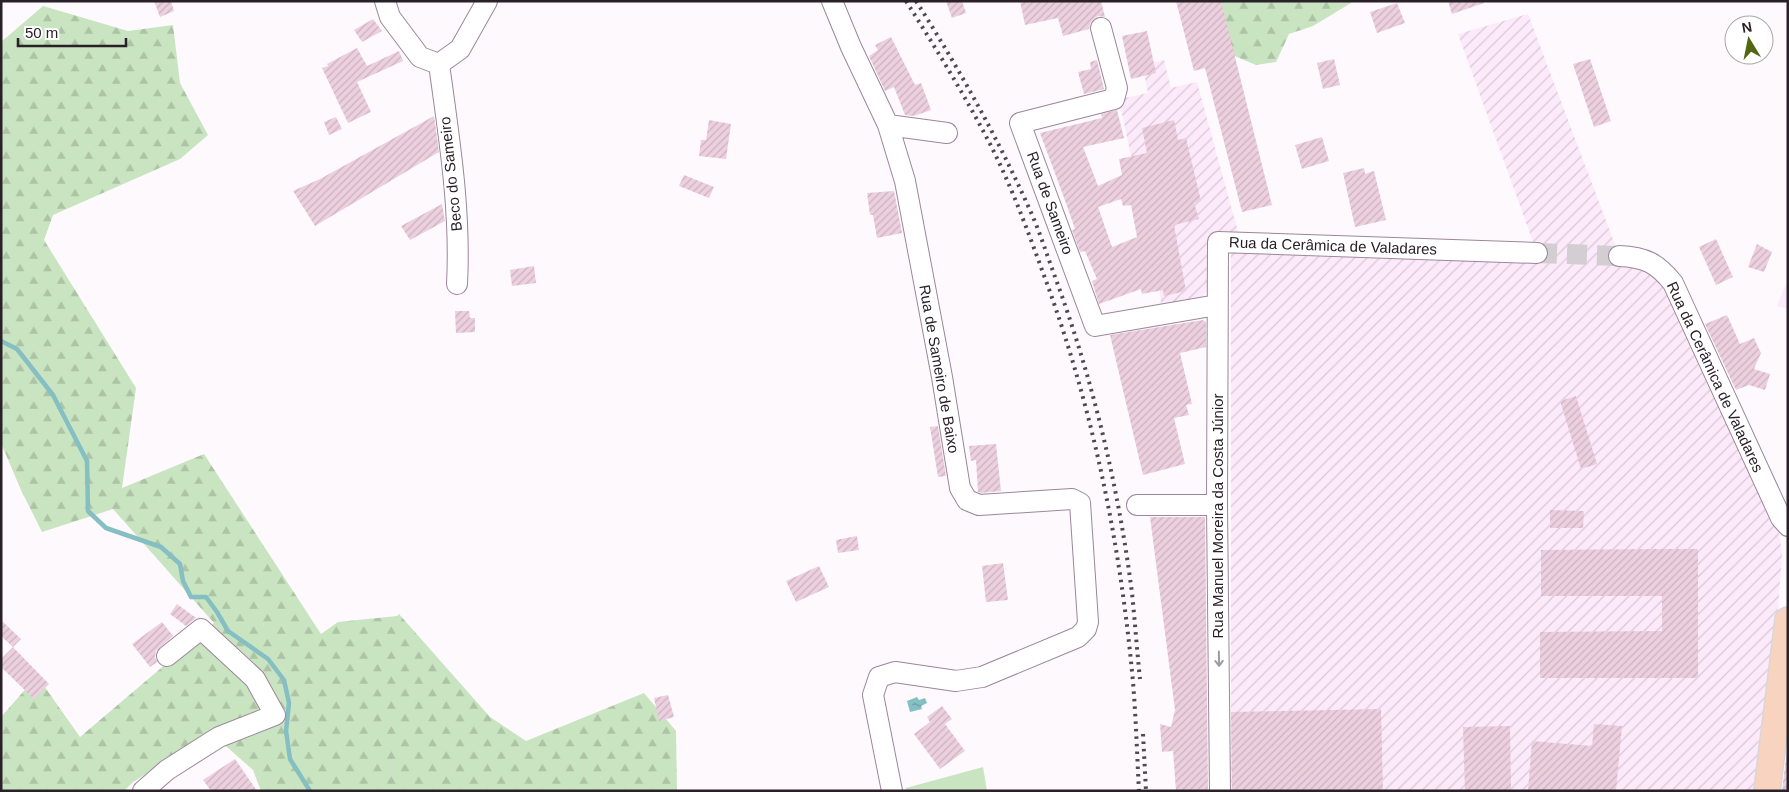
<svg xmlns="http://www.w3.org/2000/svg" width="1789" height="792" font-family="Arial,sans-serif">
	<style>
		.industrial { fill: url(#industrial-furrows) }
		.education { fill: #fdeafa }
		.green { fill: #c8e4c0 }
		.forest { fill: url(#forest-firs) }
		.water { fill: url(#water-ripples) }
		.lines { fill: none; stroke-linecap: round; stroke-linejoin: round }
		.stream { stroke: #85bec3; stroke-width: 4.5 }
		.building { fill: url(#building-hatch); fill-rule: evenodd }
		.minor-tunnel { stroke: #d3ced2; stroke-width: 20; stroke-dasharray: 20 10; stroke-linecap: butt }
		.minor-casing { stroke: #9c869a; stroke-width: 22 }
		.major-casing { stroke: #d8d7d8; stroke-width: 28 }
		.minor { stroke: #fff; stroke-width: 20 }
		.major { stroke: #f8d4c0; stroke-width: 25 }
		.rail { stroke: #50484f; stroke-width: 4; stroke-dasharray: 2.5 5; stroke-linecap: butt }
		.oneway { stroke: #9f9b9e }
		.labels { text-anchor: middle; stroke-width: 4; stroke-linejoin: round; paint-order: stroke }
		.street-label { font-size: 15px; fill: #292028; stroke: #fff }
	</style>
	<defs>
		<pattern id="industrial-furrows" width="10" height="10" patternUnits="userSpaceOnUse" patternTransform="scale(1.25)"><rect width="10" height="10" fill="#fceafa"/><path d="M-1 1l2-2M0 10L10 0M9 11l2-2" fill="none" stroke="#d8c8d6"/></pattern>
		<pattern id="forest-firs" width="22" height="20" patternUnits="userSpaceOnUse" patternTransform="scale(1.25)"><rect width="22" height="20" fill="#c8e4c0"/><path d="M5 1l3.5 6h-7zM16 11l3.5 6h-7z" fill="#acc3a5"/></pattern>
		<pattern id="water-ripples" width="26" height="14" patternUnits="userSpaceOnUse" patternTransform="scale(1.25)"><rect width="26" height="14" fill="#85bec3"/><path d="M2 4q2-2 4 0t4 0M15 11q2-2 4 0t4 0" fill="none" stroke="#6d9a9e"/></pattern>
		<pattern id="building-hatch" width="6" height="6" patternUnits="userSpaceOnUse" patternTransform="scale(1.25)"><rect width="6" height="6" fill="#edd0df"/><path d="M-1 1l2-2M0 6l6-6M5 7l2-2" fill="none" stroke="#cbb2bf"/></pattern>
	</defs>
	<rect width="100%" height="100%" fill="#fef9fd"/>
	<path class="industrial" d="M1528,14L1622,263L1636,268L1662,281L1778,528L1782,553L1773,683L1760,791H1231V251L1537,253L1458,34Z
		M1164,60L1171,88L1197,82L1240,239L1207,238V291L1199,300L1161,306L1160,291L1121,109L1120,99L1148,93L1142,65Z"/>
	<path class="education" d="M1788,279V309L1777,306Z"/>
	<path class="green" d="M983,767L987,791H906V788Z"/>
	<path class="forest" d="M1219,1H1351V3L1313,26L1289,34L1276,62L1256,65L1230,54Z
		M43,6L128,31L173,25L180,83L208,135L180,159L53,215L44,240L136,388L122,488L204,454L321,634L338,622L397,616L399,614L490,717L526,741L644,693L676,731L677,791H261L253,770L211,733L133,782L124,791H1V717L37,676L80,737L214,623L113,509L42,532L21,490L1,443V42Z"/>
	<path class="water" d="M917,697L919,700L925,698L927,703L921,706L922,709L910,712L907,701Z"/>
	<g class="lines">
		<path class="stream" d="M1,341L17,349L53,395L87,461L88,511L106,528L161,547L180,564L183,581L191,597H206L217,612L228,631L268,659L284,680L289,703L286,731L290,759L310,791"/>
	</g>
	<path class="building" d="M154,1H171L174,11L160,17Z
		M946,1H962L966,13L952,18Z
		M1020,1H1101L1105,17L1098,16L1093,19L1090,24L1089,29L1063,36L1058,18L1025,25Z
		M1176,1H1221L1272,205L1242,212L1205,68L1194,71Z
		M1448,1H1483L1484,3L1452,14Z
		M1397,3L1405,23L1377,33L1370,12Z
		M373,19L382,31L362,42L354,30Z
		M1147,31L1156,73L1131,79L1122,36Z
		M891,37L915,85L921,83L931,110L914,116L905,115L894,87L885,91L869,56L878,50L875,45Z
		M357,48L367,66L399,51L403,61L357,82L371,112L348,123L322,68L328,66L327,64Z
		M1334,59L1340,85L1323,89L1317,63Z
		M1590,59L1611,121L1594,127L1573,64Z
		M1097,60L1104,89L1084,94L1078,72L1091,69L1090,62Z
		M1117,110L1124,138L1083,147L1098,186L1122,175L1119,159L1147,153L1142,128L1174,120L1178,140L1186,138L1201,201L1194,203L1199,219L1174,225L1186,291L1164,296L1163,290L1142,294L1141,289L1099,304L1092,281L1097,279L1085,251L1080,252L1072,230L1075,229L1066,203L1040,133L1102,118L1101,114ZM1121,199L1123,206L1131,205L1137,237L1112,247L1098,207Z
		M434,116L439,152L315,226L293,191L320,179Z
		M336,117L342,129L329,135L324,122Z
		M709,120L731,124L726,159L699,156L701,140H706Z
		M1322,137L1329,161L1302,169L1295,145Z
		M1364,168L1365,174L1374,171L1386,220L1355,227L1343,173Z
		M684,175L714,187L709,198L679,186Z
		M894,191L902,233L877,238L873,215H870L867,193Z
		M442,204L445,221L410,240L401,226Z
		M1716,239L1733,277L1716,285L1699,247Z
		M1757,244L1772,252L1764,272L1748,267Z
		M534,266L536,283L512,286L510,270Z
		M455,311H469L470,318H475V332L456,333Z
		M1727,315L1740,344L1754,338L1761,353L1754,369L1770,374L1765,390L1749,385L1736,390L1705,324Z
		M1203,320L1206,322V347L1180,353L1192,404L1186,405L1189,415L1174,418L1185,464L1143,475L1110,335Z
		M1576,396L1597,464L1581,469L1560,401Z
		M938,426L946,476L938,477L930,427Z
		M996,444L1001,491L981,493L978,492L976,460L971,461L969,446Z
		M1550,510L1584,511L1583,528H1550Z
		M1150,517H1205L1208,791H1176L1173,751L1162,752L1160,724L1171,727L1175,710Z
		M857,536L859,550L838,553L836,540Z
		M1659,549H1698V678H1540V632L1662,631V596H1541V550Z
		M1003,563L1008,600L986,602L982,566Z
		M819,566L829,587L796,602L786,581Z
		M177,604L196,618L186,626L170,614Z
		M1,620L21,639L13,647L1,636Z
		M162,622L173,636L156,651L155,657L157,662L150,667L132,644Z
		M13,647L49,684L34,699L1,667V659Z
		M668,695L674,717L659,721L654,698Z
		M942,706L952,719L945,724L965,751L940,769L914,734L930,722L927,717Z
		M1381,709L1383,791H1232L1231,712Z
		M1594,724L1622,726L1616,791H1528L1532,741L1592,746Z
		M1510,726L1511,791H1465L1463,727Z
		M1787,750L1788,791H1782Z
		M235,759L257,791H211L203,780Z"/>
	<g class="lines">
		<path class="minor-tunnel" d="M1537,253L1619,256"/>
		<defs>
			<path id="minor" d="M385,1L390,17L420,57L439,64
				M832,1L851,47L888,125L905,181L942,377L960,488L967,500L979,505L1072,499L1080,503L1088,622L1086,629L1078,637L982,677L956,681L895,672L879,677L873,695L892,791
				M1101,28L1117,88L1114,99L1020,123L1095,326L1217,305
				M439,64C449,137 461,211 457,284
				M439,64L460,49L487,1
				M888,125L947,133
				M1619,256C1645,257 1657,263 1673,283L1781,518L1788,526
				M1137,505H1217
				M143,791L167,770L219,737L275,715L255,679L201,629L167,656
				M1220,791L1217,505L1218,242L1537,253"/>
			<path id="major" d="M1767,791L1788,620"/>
		</defs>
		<use href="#minor" class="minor-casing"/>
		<use href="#major" class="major-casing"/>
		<use href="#minor" class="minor"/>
		<use href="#major" class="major"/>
		<path class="rail" d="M906,1C935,47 964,94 989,142C1010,183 1026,226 1042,270C1092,404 1120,540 1133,682C1136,718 1137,755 1139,791
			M916,1C960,70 1000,142 1033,217C1041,236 1047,255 1054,274C1092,377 1118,484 1132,593C1135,622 1137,651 1140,679
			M1143,734L1146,791"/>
	</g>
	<defs><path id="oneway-shaft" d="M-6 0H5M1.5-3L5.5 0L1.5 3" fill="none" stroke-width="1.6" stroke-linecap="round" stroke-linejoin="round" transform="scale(1.25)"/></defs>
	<use class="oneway" href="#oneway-shaft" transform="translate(1219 659) rotate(89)"/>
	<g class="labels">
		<g class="street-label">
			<text transform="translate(451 174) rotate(-96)" y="5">Beco do Sameiro</text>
			<text transform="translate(1050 203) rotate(70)" y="5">Rua de Sameiro</text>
			<text transform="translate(1333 246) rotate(2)" y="5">Rua da Cerâmica de Valadares</text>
			<text transform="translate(939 369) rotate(80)" y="5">Rua de Sameiro de Baixo</text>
			<text transform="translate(1715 377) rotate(65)" y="5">Rua da Cerâmica de Valadares</text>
			<text transform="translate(1218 516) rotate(-90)" y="5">Rua Manuel Moreira da Costa Júnior</text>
		</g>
	</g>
	<rect width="1789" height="792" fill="none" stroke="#292028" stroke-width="5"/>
	<g transform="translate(1749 40) rotate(350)"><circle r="24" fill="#ffffff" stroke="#a9a6a9"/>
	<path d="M0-4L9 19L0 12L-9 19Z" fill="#536713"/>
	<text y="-8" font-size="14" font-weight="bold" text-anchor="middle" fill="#292028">N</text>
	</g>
	<path d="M18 38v8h108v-8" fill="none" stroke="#292028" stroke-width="2.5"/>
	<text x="25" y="38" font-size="15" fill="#292028" stroke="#ffffff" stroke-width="4" paint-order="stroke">50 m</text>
</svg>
